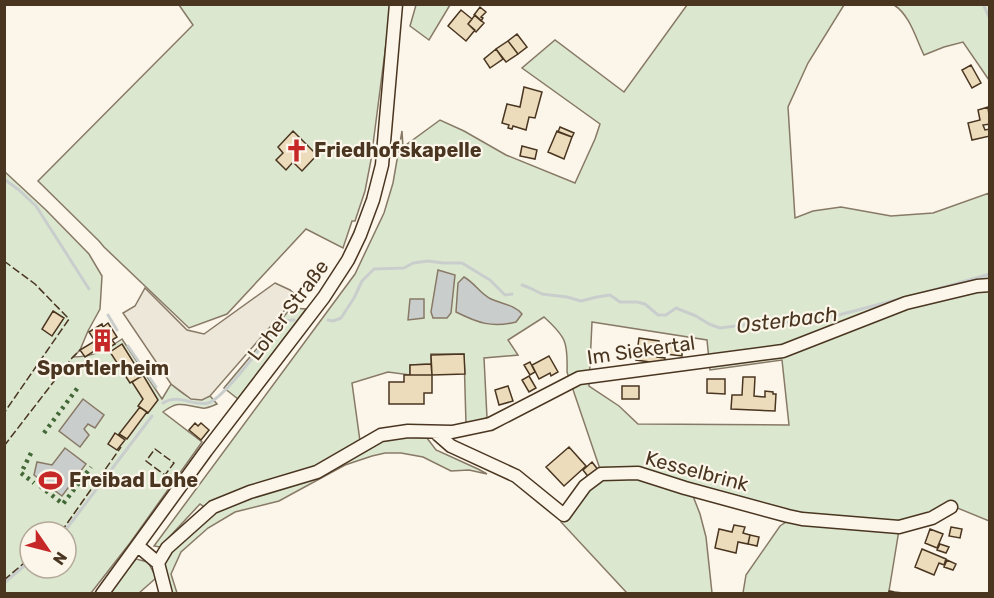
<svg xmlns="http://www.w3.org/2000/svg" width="994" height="598" font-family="Rubik,sans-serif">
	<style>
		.green { fill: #dce7d0; stroke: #887966; stroke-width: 1.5; fill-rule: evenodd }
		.parking { fill: #ede7d9; stroke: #887966; stroke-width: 1.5 }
		.water { fill: #c9cecd; stroke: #887966; stroke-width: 1.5 }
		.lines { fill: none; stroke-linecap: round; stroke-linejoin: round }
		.stream { stroke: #c9cecd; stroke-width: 3 }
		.building { fill: #ecdcbc; stroke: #4a3520; stroke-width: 1.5 }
		.minor-casing { stroke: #4a3520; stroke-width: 15 }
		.minor { stroke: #fbf6e9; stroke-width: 12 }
		.hedge { stroke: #436837; stroke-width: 4.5; stroke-dasharray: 3 4.5; stroke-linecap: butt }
		.fence { stroke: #4a3520; stroke-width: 1.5; stroke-dasharray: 8 3; stroke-linecap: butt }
		.labels { text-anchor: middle; stroke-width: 4.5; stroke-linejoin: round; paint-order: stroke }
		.poi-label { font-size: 20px; font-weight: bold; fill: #4a3520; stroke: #fbf6e9; text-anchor: start }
		.street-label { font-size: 20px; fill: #4a3520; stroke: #fbf6e9 }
		.water-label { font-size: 21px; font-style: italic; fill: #4a3520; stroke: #fbf6e9 }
	</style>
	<rect width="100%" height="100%" fill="#fbf6e9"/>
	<path class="green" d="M179,5H391L371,160L365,191L355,221H352L343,248L306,229L227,314L189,328L104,247L99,241L38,181L193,25Z
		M416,5H450L429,40L410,26Z
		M687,5H844L808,63L788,107L795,218L813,211L841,207L891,216L933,213L989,193V521L955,507L899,530L889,591L903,593H743L746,575L780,526L789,520L693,496L700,514L706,537L712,593H627L561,522L587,487L602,475L567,372C568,342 566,337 544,317L508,340L518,355L484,358L487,418L466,424L464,354H431V364L410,365V375L388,372L352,383L360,441L404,437L427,438L436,450L478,469L487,474L469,470L451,471L423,457L401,453H385L372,456L345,465L279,501L235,512L208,528L181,552L171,574L177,593H160L156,578L139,593L108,594L136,559L148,562L156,577L172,552L212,513L200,504L160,547L154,546L355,274L384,213L393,183L402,131L403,147L440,120L464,131L506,155L575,183L595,139L600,124L522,68L555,40L624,92ZM592,322L707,340L710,370L782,360L789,425L638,424L619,406L589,386Z
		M894,5H989V80L963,42L944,47L924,55C916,39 910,15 894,5Z
		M4,171L46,210L89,254L102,276L100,309L88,331L80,350L73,357C93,357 106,350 122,339L162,399L171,384C185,395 192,404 210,396L217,404C212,406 207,409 202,408C184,406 180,399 163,412L202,442L130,543L91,593H5ZM30,532H66V568H30Z
		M291,308L306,309L238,399L224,388Z"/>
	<path class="parking" d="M275,283L290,290L297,296L210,396L202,400L191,399L171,384L123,313L135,306L145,288L187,330L204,334Z"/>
	<path class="water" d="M438,270L455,275L451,313L447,318H433L431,312Z
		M464,277C475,283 480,294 491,299C502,304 515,305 522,314L516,322C492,328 478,323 456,312L458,283Z
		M410,299H424V318L408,320Z
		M83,399L104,415L95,428L88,424L84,429L89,435L80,447L59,431Z
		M65,448L86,464L62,496L34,475L37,462L52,465Z"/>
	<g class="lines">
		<path class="stream" d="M983,4L990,19
			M4,179L19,190L36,206L89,289
			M522,285L530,288L542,294L567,297L581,301L597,297L610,295L620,302H637L645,304L658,315H666L676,308L696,316L709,324L720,328L758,323L795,322L835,316L903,298
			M923,293L990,274
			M108,315L117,330
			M328,320L333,321L341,318L354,298L362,281L374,269L404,268L413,263L428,261L443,263H462L490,280L505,295L512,294
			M128,346L156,387
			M163,403C179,393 194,407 208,403C225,398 268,337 281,321L294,320
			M64,532L152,416
			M4,583L30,561"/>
	</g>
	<path class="building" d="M480,7L486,12L481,17L483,18L481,21L474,15Z
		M461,10L472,19L468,24L475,30L466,41L448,26Z
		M475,15L484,23L476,32L468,24Z
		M517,34L527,47L518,54L508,41Z
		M508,41L518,54L506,62L496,49Z
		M496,49L503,59L490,68L484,59Z
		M971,65L981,83L972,88L962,70Z
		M524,87L542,92L535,118L529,117L526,130L513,126L512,129L508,128L509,125L502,123L507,104L520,107Z
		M988,107L990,124L983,125L985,130L990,129V136L972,140L968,123L980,120L978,110Z
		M560,127L574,133L572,137L558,132Z
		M293,131L317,155L302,171L293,162L286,170L276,160L283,153L278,147Z
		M557,131L572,137L564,159L548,152Z
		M522,146L537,150L535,159L520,156Z
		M53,311L64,318L52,336L42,329Z
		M108,323L117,337L112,340L115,344L102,352L99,348L85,357L80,350L95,341L89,332L102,324L103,327Z
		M639,338L659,341L657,357L665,358L664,364L636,360Z
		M668,342L687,344L686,350H682V356L666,354Z
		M122,344L142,376L130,383L110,352Z
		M464,354L465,374L432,375L431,355Z
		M549,356L558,372L551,376L550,373L539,379L532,365Z
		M530,362L535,372L530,375L524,365Z
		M431,364L432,375H410V365Z
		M143,375L158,400L148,413L138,406L143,399L132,382Z
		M404,375H432V393H424V404H389V382H404Z
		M529,376L536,388L529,392L522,380Z
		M743,377H755L754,396L765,397V391L773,392V394H776L775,411L731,409L732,395H742Z
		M707,379H725V394L707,393Z
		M508,386L513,401L499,405L495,390Z
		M622,386H639V399H622Z
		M140,407L147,412L127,439L119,434Z
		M195,423L198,426L201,423L209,430L201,440L189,430Z
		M115,433L125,440L117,450L108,444Z
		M569,447L586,466L564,486L546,467Z
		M592,462L599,471L590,479L583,470Z
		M734,525L745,527L743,533L750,535L748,544L738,542L736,553L715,548L719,529L732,532Z
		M951,527L962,529L960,538L949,536Z
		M930,529L943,534L937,548L925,543Z
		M750,535L759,537L757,546L748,544Z
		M940,544L949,547L946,553L937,550Z
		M922,549L946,559L944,565L939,563L934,575L915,567Z
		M947,560L956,564L953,570L944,567Z"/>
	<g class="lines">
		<defs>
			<path id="minor" d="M435,432L451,446L516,476L564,515L585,486L601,474L638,473L685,488L788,516L802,519L899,527L932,518L951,507
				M138,546L158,563L166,594
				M158,563L167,548L213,507L250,492L317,472L381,435L408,431L452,432L490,424L579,378L783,351L906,303L977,286L990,285
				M102,594L206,451L324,297L348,260L360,235L373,200L382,165L396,4"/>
		</defs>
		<use href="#minor" class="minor-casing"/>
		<use href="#minor" class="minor"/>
		<path class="hedge" d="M44,433L79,386
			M31,453L21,473L34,483
			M40,486L63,504L91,467"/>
		<path class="fence" d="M4,261L35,284L69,319L4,413
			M4,446L72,358L80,350
			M155,449L174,463L165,475L146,461Z
			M61,532L121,447
			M4,580L30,558
			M889,594V591L903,594"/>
	</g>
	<defs>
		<symbol id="church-bare" viewBox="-9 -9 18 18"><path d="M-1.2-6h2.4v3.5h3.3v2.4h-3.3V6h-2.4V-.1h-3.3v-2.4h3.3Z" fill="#c62828" stroke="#fbf6e9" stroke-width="2.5" paint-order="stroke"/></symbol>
		<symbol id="building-bare" viewBox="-9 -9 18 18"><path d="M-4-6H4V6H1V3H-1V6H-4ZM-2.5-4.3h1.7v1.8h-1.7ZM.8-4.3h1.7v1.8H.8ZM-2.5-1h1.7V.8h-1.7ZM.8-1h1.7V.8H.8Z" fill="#c62828" stroke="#fbf6e9" stroke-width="2.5" paint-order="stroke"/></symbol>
		<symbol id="stadium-bare" viewBox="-9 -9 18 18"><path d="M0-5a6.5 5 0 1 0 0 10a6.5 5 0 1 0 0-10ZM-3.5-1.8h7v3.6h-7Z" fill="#c62828" stroke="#fbf6e9" stroke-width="2.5" paint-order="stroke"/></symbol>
	</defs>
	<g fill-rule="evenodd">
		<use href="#church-bare" x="280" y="134" width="33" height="33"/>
		<use href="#building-bare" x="86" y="324" width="33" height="33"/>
		<use href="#stadium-bare" x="34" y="464" width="33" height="33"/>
	</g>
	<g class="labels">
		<g class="poi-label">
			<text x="314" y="157">Friedhofskapelle</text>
			<text x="103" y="375" text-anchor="middle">Sportlerheim</text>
			<text x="69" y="487">Freibad Lohe</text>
		</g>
		<g class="street-label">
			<text transform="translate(288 310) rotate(-53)" y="7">Loher Straße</text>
			<text transform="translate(641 350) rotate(-8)" y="7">Im Siekertal</text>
			<text transform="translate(697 471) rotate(15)" y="7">Kesselbrink</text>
		</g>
		<g class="water-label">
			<text transform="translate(787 320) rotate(-7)" y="7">Osterbach</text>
		</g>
	</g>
	<rect width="994" height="598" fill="none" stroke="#4a3520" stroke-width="12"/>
	<g transform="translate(48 550) rotate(125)"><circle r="28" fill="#fbf6e9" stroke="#b4a999" stroke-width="1.5"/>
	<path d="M0-4.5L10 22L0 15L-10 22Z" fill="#c62828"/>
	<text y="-9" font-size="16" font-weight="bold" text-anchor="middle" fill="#4a3520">N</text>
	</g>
</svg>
